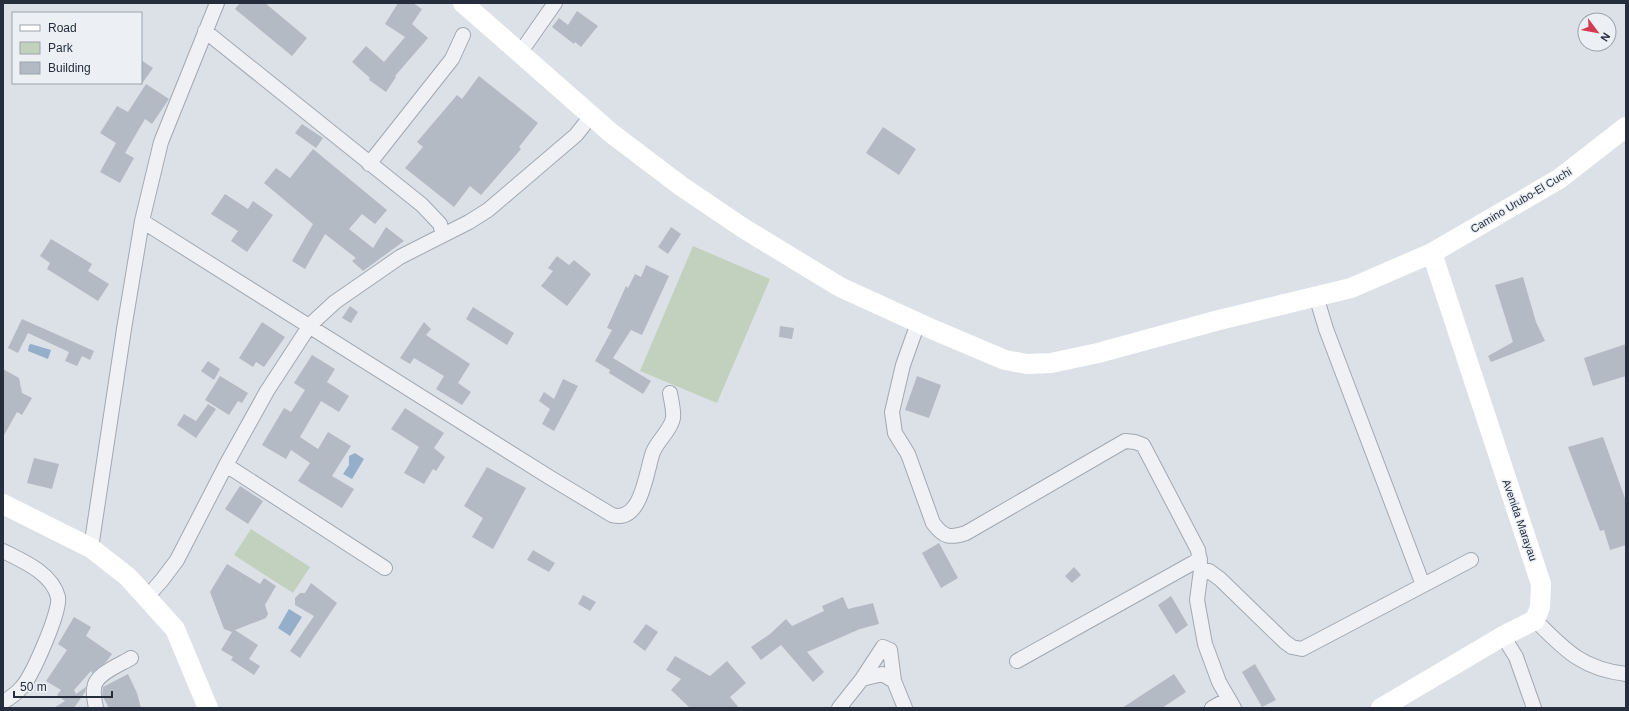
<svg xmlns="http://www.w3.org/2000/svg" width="1629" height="711" font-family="Helvetica,sans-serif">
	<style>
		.green { fill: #c2d1bd }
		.water { fill: #95aec9 }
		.building { fill: #b3bac4 }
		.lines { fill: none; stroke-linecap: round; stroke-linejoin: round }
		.street-casing { stroke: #a2a8b1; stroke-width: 16 }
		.street { stroke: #eff1f5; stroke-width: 14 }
		.secondary { stroke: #fff; stroke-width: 20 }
		.labels { text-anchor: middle; stroke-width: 3; stroke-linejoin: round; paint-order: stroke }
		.street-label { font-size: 11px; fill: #262e3e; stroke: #ecf0f5 }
	</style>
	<rect width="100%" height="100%" fill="#dce1e7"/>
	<path class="green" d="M693,246L770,279L717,403L640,371Z
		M251,529L310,567L293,593L234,555Z"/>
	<path class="water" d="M31,344L51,350L48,359L28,351L29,345Z
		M355,453L364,459L352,479L343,474L349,465V456Z
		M289,609L302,617L290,636L278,628Z"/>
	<path class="building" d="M240,3H265L307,38L292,56L235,9Z
		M398,3H413L422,9L412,24L428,38L395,76L396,77L386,92L369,80L370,78L352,62L366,46L384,62L405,37L385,24Z
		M577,11L598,26L581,47L575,42L574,44L552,27L559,18L568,25Z
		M141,60L153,68L141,85Z
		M479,76L538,123L519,147L521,149L481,195L470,186L454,207L405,168L423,147L417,142L457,95L462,99Z
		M146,84L169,99L152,124L145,119L125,153L134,158L120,183L100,172L116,143L100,133L117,106L128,112Z
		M302,124L323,138L316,148L295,133Z
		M883,127L916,149L899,175L866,153Z
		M313,149L387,210L375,224L362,214L349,229L373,248L386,227L404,241L363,271L352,261L356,258L325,234L305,269L292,261L313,224L264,183L276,168L290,178Z
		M225,194L248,209L253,201L273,215L247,252L231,241L238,231L211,214Z
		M671,227L681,234L668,254L658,247Z
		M51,239L92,264L88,271L109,284L98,301L47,269L50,263L40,256Z
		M557,256L569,265L574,260L591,274L567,306L541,286L553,271L548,268Z
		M646,265L669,276L642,335L631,330L613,358L651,381L643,394L609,373L610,370L595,361L612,330L607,328L626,286L628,288L635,274L641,277Z
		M1523,277L1536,322L1545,341L1491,362L1488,356L1513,342L1495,285Z
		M350,306L358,312L351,323L342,318Z
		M473,307L514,333L507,345L466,319Z
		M22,319L94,351L90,360L82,356L77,366L65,361L69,352L28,333L18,353L8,348Z
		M262,322L285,337L264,367L256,362L253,367L239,358Z
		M424,322L431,329L426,335L470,364L458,383L471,392L462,405L436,389L444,376L414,358L410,364L400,358Z
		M780,326L794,328L792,339L779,337Z
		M1626,344V376L1593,386L1584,358Z
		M312,355L335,369L327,382L349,396L339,412L321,401L300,437L318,449L328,432L351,446L332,476L354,489L342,508L298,481L310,463L291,450L286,459L262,445L284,408L291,412L305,390L294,383Z
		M208,361L220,369L214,380L201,371Z
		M3,369L19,378L22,393L32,398L22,415L17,412L3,437Z
		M220,376L248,393L242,403L238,401L229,415L205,400Z
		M917,376L941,385L929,418L905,410Z
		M563,379L578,386L554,431L542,424L550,409L539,401L544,392L554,399Z
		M208,404L216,409L196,438L177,425L184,414L196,421Z
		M405,408L444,433L434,448L445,457L436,471L433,469L424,484L404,473L419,447L391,429Z
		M1603,437L1626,501V545L1610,550L1604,530L1600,531L1568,447Z
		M34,458L59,464L52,489L27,483Z
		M487,467L526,488L493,549L472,537L483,518L464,506Z
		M240,486L263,501L248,524L225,509Z
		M939,543L958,578L941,588L922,553Z
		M533,550L555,563L549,572L527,560Z
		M227,564L260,584L264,578L276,586L265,605L268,614L266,618L235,630L258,645L249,659L260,666L254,675L231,660L233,657L221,650L232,632L224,629L210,592Z
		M1074,567L1081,575L1072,583L1065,576Z
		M311,583L337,603L300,658L290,651L314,616L295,605V598L300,593H305Z
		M583,595L596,602L590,611L578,604Z
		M1171,596L1188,625L1176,634L1158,605Z
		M843,597L848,609L873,603L879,624L860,629L807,652L824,672L813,682L781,645L761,660L751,647L770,634L786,619L792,626L824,611L822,606Z
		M74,617L91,627L86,636L112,654L106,662L92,673L91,671L74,690L76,694L86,687L85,692L74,708H54L65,701L57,695L61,690L46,681L67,650L58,644Z
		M646,624L658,632L645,651L633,642Z
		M675,656L710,676L727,661L746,683L730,697L739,708H690L671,690L681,679L666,670Z
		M1255,664L1276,700L1262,707L1242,672Z
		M128,674L137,693L141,708H109L102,695L103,687Z
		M1174,674L1186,692L1162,708H1122Z"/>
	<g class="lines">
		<defs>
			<path id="street" d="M205,31L422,205L440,224L443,235
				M520,53L555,3
				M369,164L452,59L463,35
				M142,221L549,477L612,515C642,524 646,471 653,452C658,440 671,430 673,418C674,410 671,400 670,393
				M1316,296L1326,329L1423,585
				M918,323L903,365L892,412L895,433L908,454L933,523C944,538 950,538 966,533L1125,441L1135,442L1143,445L1198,550L1201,570L1197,600L1205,644L1219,682L1234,708
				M226,465L385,568
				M91,548L124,329L142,221L161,142L217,3
				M3,551C23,561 52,573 58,597C61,611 32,676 22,687C17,693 10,698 3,702
				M1201,570L1209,571L1220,579L1285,642L1292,647L1302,649L1471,560
				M147,597L162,580L177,560L226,465L267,391L310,325L335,302L400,257L469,222L488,210L576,135L591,116
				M1535,620C1565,650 1582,669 1626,674
				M1503,636L1516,657L1534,708
				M1017,661L1200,559
				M862,679L882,674L894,681
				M96,708C95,702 93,695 94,689C94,674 120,665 131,658
				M839,708L862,679L883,647L890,650L894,681L905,708
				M1212,708L1228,699"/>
		</defs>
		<use href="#street" class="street-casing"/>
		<use href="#street" class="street"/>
		<path class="secondary" d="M463,3L611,133L681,186L743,228L840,287L934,330L1005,360L1027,364L1051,363L1098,353L1219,320L1351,288L1432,253L1559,179L1626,127
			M3,504L91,548L128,577L175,629L208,708
			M1381,708L1503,636L1535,620L1540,607L1541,584L1432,253"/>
	</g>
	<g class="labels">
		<g class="street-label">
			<text transform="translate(1521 200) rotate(-31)" y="4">Camino Urubo-El Cuchi</text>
			<text transform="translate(1520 520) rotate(71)" y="4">Avenida Marayau</text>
		</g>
	</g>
	<rect width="1629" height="711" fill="none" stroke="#262e3e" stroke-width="8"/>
	<rect x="12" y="12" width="130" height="72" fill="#ecf0f5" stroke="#9da2ac"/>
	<rect x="20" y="25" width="20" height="6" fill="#ffffff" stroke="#9da2ac"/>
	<text x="48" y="32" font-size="12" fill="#262e3e">Road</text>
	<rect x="20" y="42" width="20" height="12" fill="#c2d1bd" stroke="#9da2ac"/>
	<text x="48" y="52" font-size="12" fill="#262e3e">Park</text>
	<rect x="20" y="62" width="20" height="12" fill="#b3bac4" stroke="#9da2ac"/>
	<text x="48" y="72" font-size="12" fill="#262e3e">Building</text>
	<g transform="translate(1597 32) rotate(122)"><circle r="19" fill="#ecf0f5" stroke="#9da2ac"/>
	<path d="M0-3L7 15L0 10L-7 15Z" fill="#d33b52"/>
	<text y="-6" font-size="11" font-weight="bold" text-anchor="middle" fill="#262e3e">N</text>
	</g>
	<path d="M14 691v6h98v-6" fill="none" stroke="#262e3e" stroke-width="2"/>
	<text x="20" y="691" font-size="12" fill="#262e3e" stroke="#ecf0f5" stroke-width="3" paint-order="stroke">50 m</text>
</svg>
